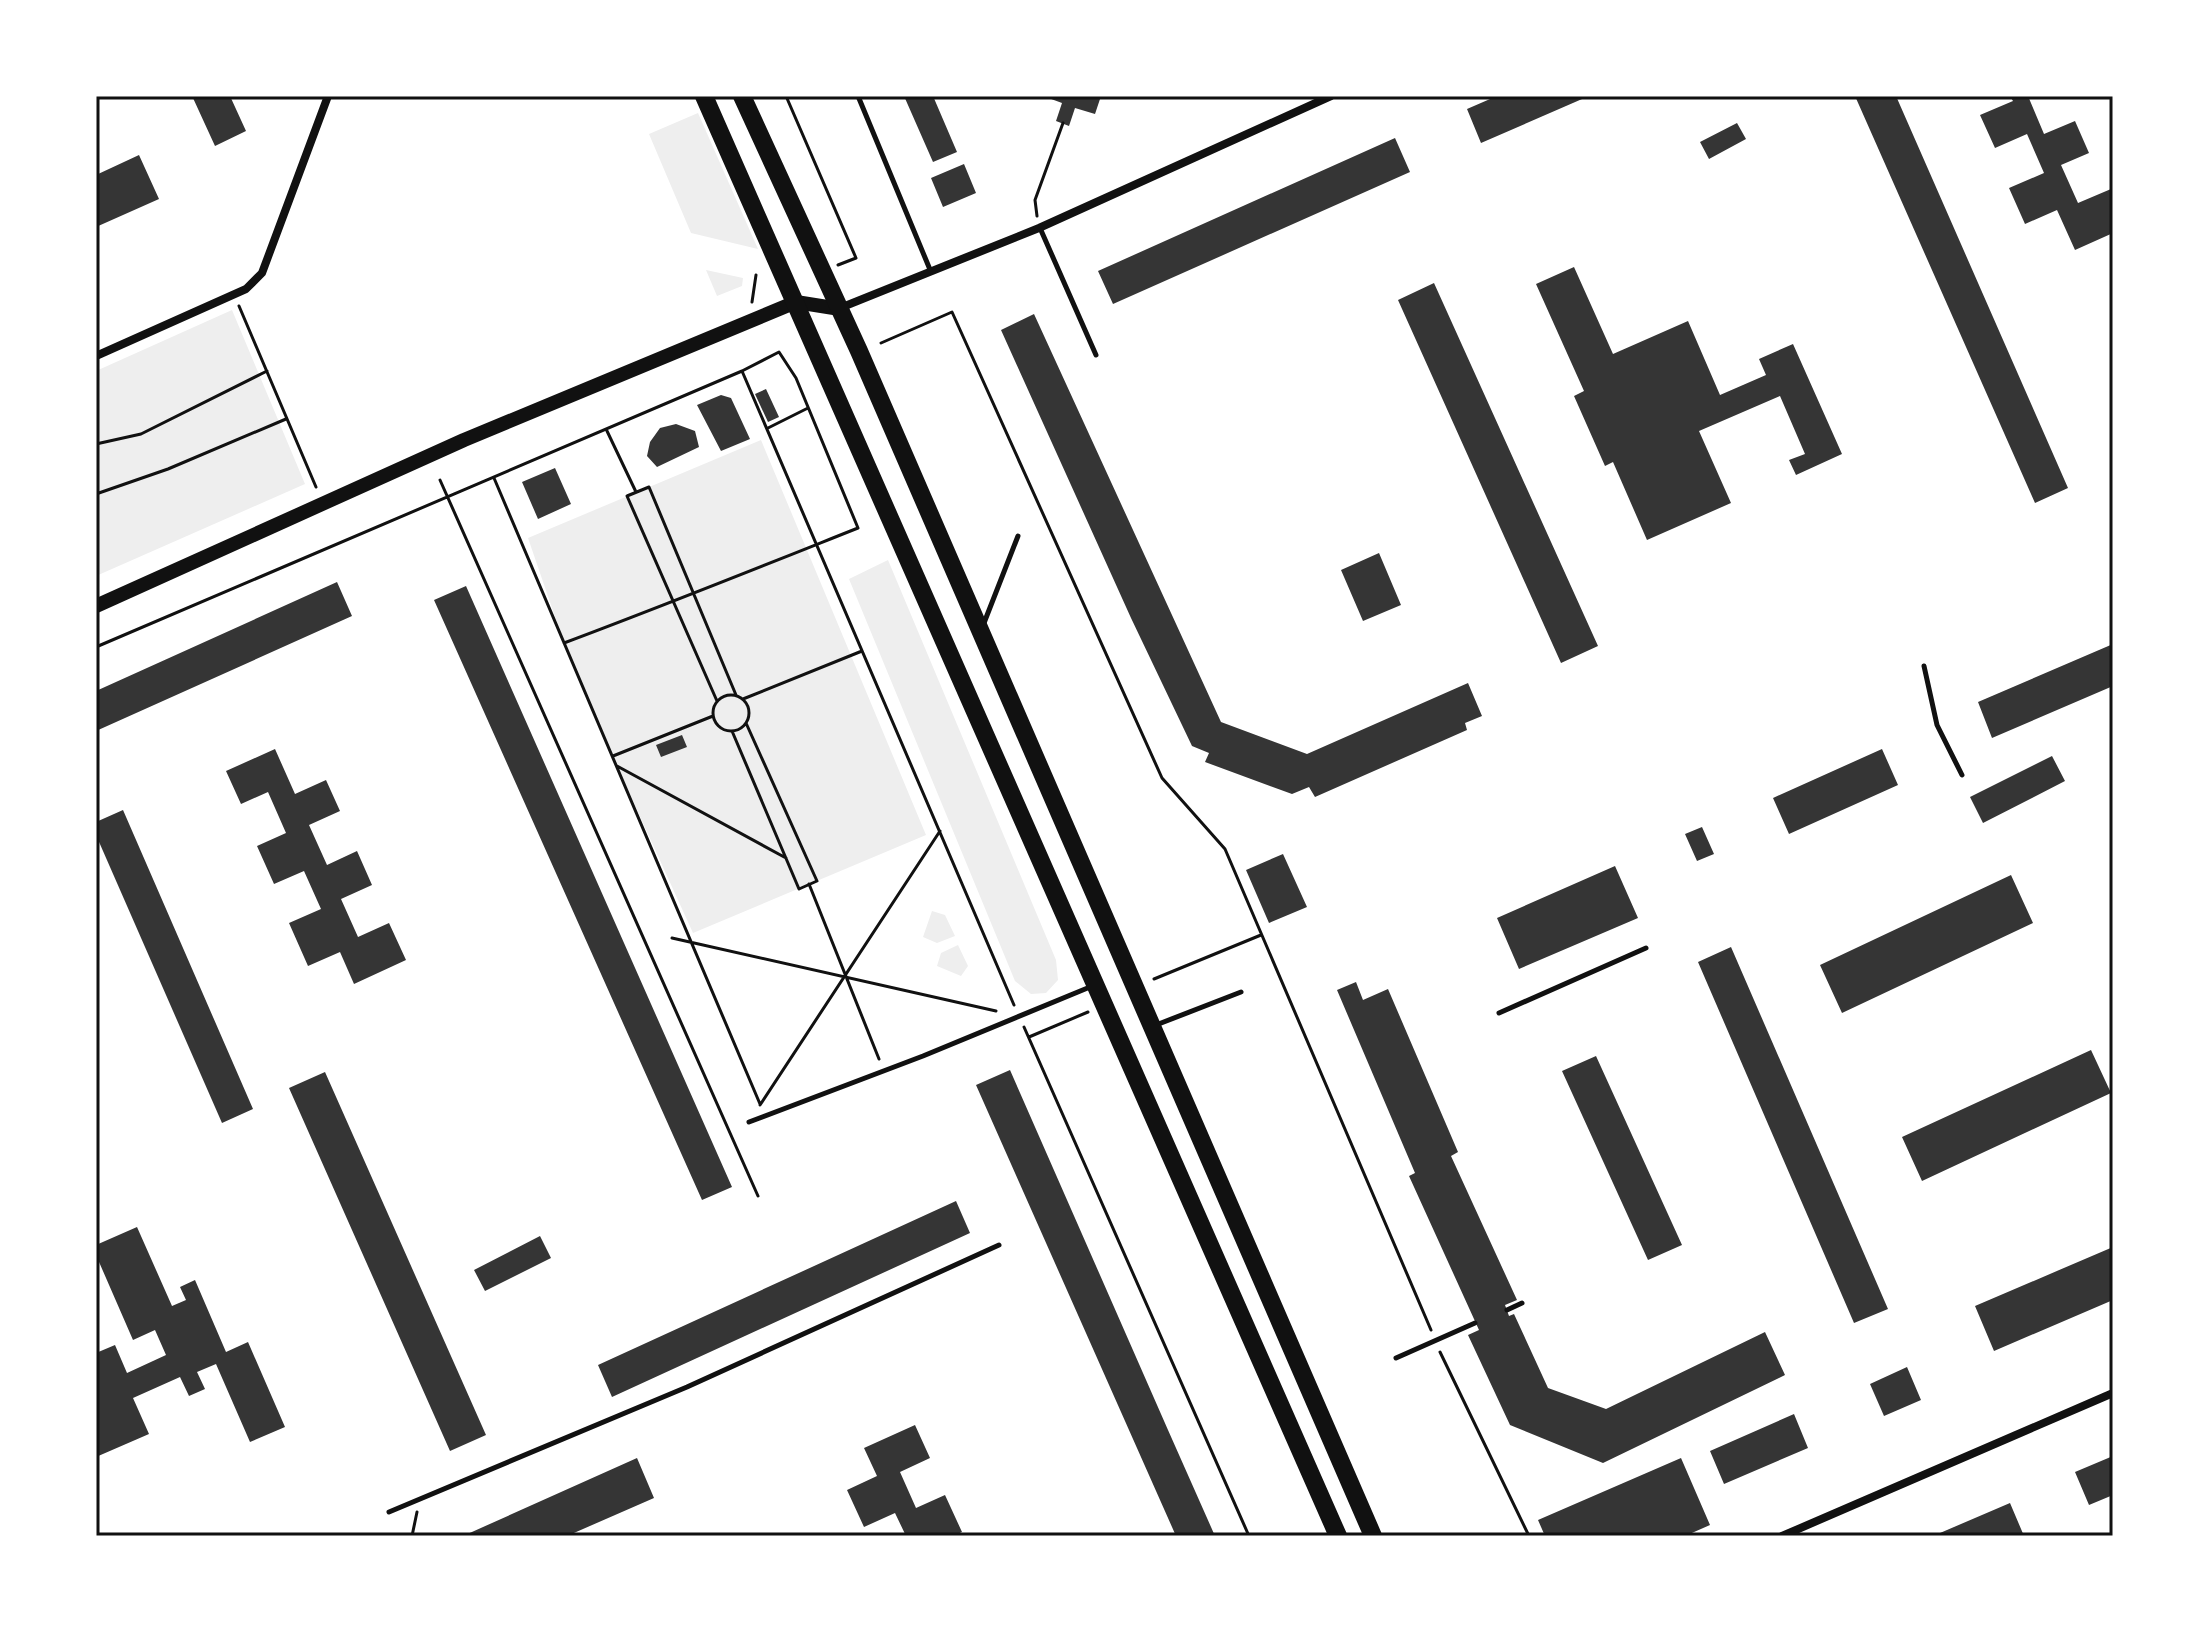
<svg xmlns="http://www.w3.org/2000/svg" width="2209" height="1632" font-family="'Source Sans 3',sans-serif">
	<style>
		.green { fill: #eee }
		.building { fill: #353535 }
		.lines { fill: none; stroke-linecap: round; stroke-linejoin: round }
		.path { stroke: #111; stroke-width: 3 }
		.service { stroke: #111; stroke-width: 5 }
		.minor { stroke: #111; stroke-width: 8 }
		.tertiary { stroke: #111; stroke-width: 14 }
		.primary { stroke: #111; stroke-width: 18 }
		.neatline { fill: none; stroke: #111; stroke-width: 3 }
	</style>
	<rect width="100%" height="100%" fill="#fff"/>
	<path class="green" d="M698,113L758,249L691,233L649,134Z
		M706,270L743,278L742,286L717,296Z
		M232,310L305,484L96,576V371Z
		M761,440L926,835L693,933L617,766L564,643L528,538Z
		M888,560L1056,960L1058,980L1046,993L1031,994L1015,981L849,579Z
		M932,911L945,915L955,936L937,943L923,937Z
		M958,945L968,966L961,976L937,966L941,953Z"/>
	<path class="building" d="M197,96H230L246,131L215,146L193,98Z
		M904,96H933L957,152L933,162Z
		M1043,96H1101L1095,114L1075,108L1069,126L1056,121L1062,103Z
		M1497,96H1589L1481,143L1467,109Z
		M1855,96H1896L2068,488L2035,503Z
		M2010,96H2028L2044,134L2075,121L2089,153L2061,165L2078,203L2111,189L2113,233L2075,250L2057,210L2025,224L2009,188L2044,173L2027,134L1995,148L1980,115L2013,101Z
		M1737,123L1746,139L1709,159L1700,142Z
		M1395,138L1410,172L1113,304L1098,271Z
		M139,155L159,199L96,227V175Z
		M964,164L976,193L943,207L931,178Z
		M1574,267L1613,354L1688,321L1720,395L1766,375L1759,359L1793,344L1842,454L1796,475L1789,460L1805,454L1780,396L1699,431L1731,503L1647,540L1613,462L1605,466L1574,396L1584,391L1536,284Z
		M1434,283L1598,646L1561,663L1398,300Z
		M1034,314L1221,722L1307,754L1468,683L1482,716L1465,723L1467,730L1315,797L1309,787L1292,794L1205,762L1209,753L1192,746L1131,618L1001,330Z
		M766,389L779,417L768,422L755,394Z
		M721,395L731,398L750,439L721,451L697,405Z
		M676,424L695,431L699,447L657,467L647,456L650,442L660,428Z
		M555,468L571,504L538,519L522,482Z
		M1379,553L1401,605L1363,621L1341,570Z
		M337,582L352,616L96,731V691Z
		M466,586L732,1187L702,1200L434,600Z
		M2113,644V686L1992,738L1978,702Z
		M682,735L687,747L661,757L656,745Z
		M275,749L295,794L326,780L340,811L309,825L327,865L357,851L372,885L341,899L358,937L389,923L406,960L354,984L340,952L308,966L289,923L321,909L304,871L274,884L257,846L286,833L268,792L241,804L226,771Z
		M1882,749L1898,785L1789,834L1773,798Z
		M2052,756L2065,781L1983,823L1970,797Z
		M123,810L253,1109L222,1123L96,835V822Z
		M1702,827L1714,854L1697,861L1685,834Z
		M1283,854L1307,907L1269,923L1246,870Z
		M1615,866L1638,918L1519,969L1497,918Z
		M2011,875L2033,923L1842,1013L1820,965Z
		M1731,947L1888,1309L1854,1323L1698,962Z
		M1356,982L1363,1000L1388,989L1458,1152L1451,1156L1517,1300L1505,1305L1509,1316L1514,1314L1548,1388L1606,1409L1765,1332L1785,1375L1603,1463L1510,1425L1468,1335L1479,1330L1409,1176L1415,1173L1337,990Z
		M2091,1050L2111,1093L1922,1181L1902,1137Z
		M1596,1056L1682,1245L1648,1260L1562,1071Z
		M1010,1070L1168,1430L1215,1536H1176L976,1085Z
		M325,1072L486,1435L450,1451L289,1088Z
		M956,1201L970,1233L612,1397L598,1365Z
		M137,1227L172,1306L186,1300L180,1287L195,1280L226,1352L248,1342L285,1427L250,1442L216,1364L197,1372L205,1389L189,1396L180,1377L133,1398L149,1434L96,1457V1353L115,1345L127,1373L166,1355L155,1330L133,1340L96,1255V1245Z
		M540,1236L551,1258L485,1291L474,1270Z
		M2113,1247V1300L1994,1351L1975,1306Z
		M1907,1367L1921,1400L1884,1416L1870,1384Z
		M1794,1414L1808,1448L1724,1484L1710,1451Z
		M915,1425L930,1458L900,1472L916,1508L945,1495L962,1532L953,1536H906L895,1513L864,1527L847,1490L877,1476L864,1448Z
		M2113,1456V1495L2089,1505L2075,1472Z
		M637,1458L654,1498L567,1536H463Z
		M1681,1458L1710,1525L1685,1536H1545L1538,1520Z
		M2010,1503L2024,1536H1933Z"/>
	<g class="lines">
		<path class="path" d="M786,96L856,258L838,265
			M1037,216L1035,200L1063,123
			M752,302L756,275
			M239,306L316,487
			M881,343L952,312L1162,778L1225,849L1431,1330
			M768,428L808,408
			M607,431L636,492
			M96,444L141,434L267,371
			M494,478L760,1104
			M440,480L758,1196
			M96,494L168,469L286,419
			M564,643C663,606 760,567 858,528L796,378L779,352L742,371L1014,1005
			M96,647L742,371
			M713 713a18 18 0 1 1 36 0a18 18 0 1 1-36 0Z
			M743,699L862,651
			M717,701L627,496L649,487L736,695
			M732,731L799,889L817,881L746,723
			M613,756L713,716
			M617,766L786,858
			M809,884L879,1059
			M672,938L996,1011
			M1154,979L1261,935
			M1024,1027L1249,1536
			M1029,1037L1088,1012
			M760,1105L940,831
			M1440,1352L1529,1536
			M412,1536L417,1512"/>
		<path class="service" d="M858,96L931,272
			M1040,228L1096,355
			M984,623L1018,536
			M1924,666L1937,725L1962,775
			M1499,1013L1646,948
			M1156,1025L1241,992
			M749,1122L923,1056L1090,987
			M1507,1310L1522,1303
			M1396,1358L1475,1323
			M389,1512L687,1387L999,1245"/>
		<path class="minor" d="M840,308L1039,228L1331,96
			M96,356L246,289L262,273L328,96
			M1782,1536L2113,1393"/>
		<path class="tertiary" d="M96,606L464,440L796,302L840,309"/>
		<path class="primary" d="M704,96L1338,1536
			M742,96L859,351L1373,1536"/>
	</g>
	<rect width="2209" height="1632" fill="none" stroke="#ffffff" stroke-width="196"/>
	<rect x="98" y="98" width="2013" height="1436" class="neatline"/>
</svg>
